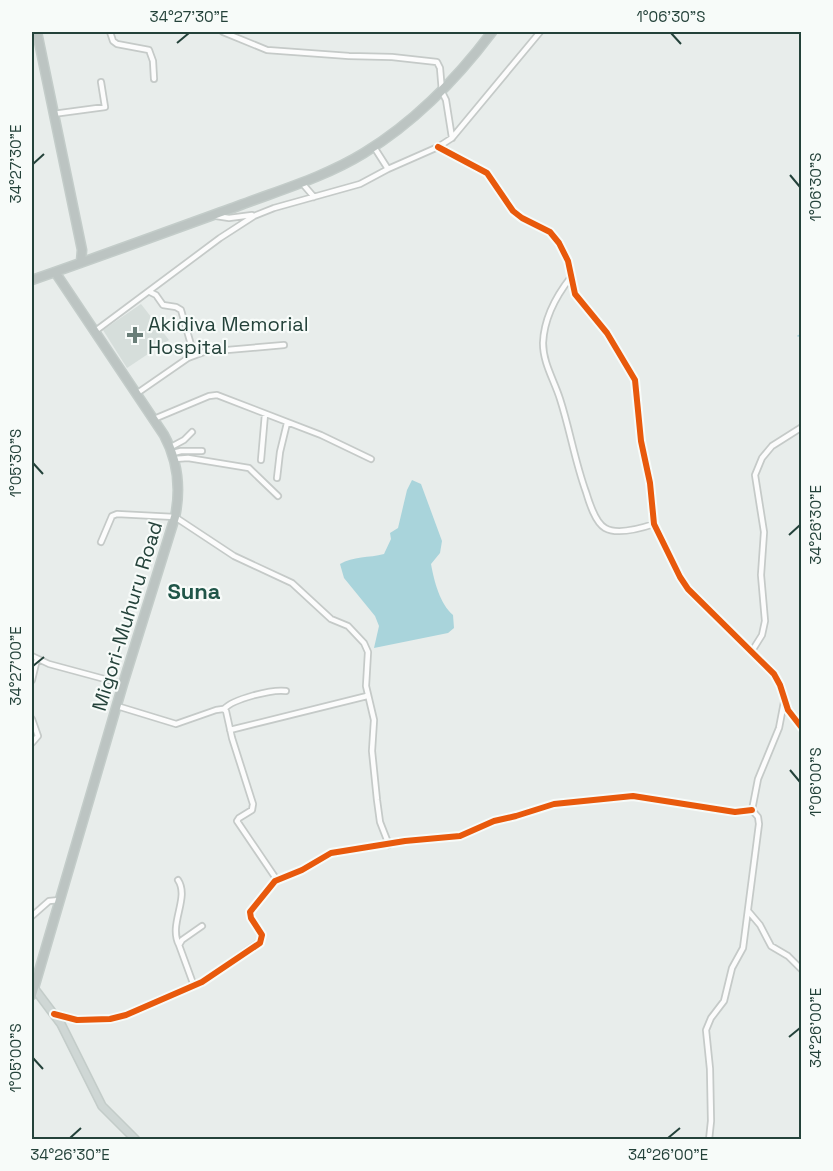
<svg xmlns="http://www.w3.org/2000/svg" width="833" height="1171" font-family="'Space Grotesk',sans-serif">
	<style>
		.built { fill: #d6dedb }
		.water { fill: #a9d4db }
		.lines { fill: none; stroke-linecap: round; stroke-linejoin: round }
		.stream { stroke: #a9d4db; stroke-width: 1.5 }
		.minor-casing { stroke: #c5cac8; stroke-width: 8 }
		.major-casing { stroke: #c3ccc9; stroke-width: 10 }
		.highway-casing { stroke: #c3ccc9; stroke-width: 11 }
		.minor { stroke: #fcfcfc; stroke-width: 4.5 }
		.major { stroke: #cfd7d5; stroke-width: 7 }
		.highway { stroke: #bcc4c2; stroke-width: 8 }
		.cycleway-casing { stroke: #f7fbf9; stroke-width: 10 }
		.cycleway { stroke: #e8590c; stroke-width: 6 }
		.ticks { fill: none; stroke: #24423a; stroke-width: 2 }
		.poi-dot { fill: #697e78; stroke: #f7fbf9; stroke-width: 2 }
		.labels { text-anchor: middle; stroke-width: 4.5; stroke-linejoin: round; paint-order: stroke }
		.poi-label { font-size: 20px; fill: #24423a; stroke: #f7fbf9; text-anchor: start }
		.street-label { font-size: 20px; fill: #24423a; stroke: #f7fbf9 }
		.quarter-label { font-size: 22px; font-weight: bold; fill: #1f5548; stroke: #f7fbf9 }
		.neatline { fill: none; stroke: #24423a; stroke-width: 2 }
		.ticks-label { font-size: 15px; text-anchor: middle; fill: #24423a }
	</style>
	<rect width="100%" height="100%" fill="#e8edeb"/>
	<path class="built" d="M141,304L169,340L127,368L103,330Z"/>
	<path class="water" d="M412,480L421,484L442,541L440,553L431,564C434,581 440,604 453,615L454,628L448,633L374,648L379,626L375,616L344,578L340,564C353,556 369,558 384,554L391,539L390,533L398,528L407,490Z"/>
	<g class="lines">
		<path class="stream" d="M802,80V81
			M798,336L802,334"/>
		<defs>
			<path id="minor" d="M110,32L113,41L117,44L149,50L153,61L154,79
				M223,32L267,50L349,56L392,57L437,62L440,68L442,92L446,100L452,138
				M53,114L105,107L101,82
				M374,147L388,169L438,147L452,138L540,32
				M438,147L487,173L513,211L522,218L550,232L559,243L568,261L575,294L607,333L635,380L641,441L650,483L654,524L680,577L688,589L774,674L780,685L788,710L802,728
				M302,183L314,197
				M216,216L229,218L252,215
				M571,277C556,296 544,318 543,343C543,363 554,380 560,399C570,430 575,462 586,492C589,502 595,522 605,528C617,535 642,528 654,524
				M150,292L156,295L163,305L176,307L181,310L194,355
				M94,332L220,238L254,216L274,208L360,184L388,169
				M136,394L188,358L204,352L284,345
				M154,419L209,396L217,395L321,435L371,459
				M171,447L184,440L192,432
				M173,453L181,451H202
				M175,459L188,458L249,468L278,496
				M261,460L265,414
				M277,478L280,452L287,423
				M101,542L112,516L117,514L175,517L234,556L292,583L331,619L348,626L364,643L368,652L366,686L374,720L372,751L377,800L380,822L389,845
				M752,651L762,635L765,621L761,575L764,532L755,475L762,458L772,446L802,427
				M32,656L49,664L123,684
				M32,680L37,659
				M117,706L176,724L216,710L223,709L226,711L232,738L253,804L252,810L239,818L237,821L277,880
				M224,709C233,699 272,689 286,691
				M32,719L38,736L32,743
				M230,730L367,696
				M752,810L758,779L779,728L784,702
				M178,880C190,898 168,924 179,945
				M749,912L760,925L771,946L788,956L802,970
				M32,916L49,901L60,900
				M194,986L179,945L182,940L202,926
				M57,1015L77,1020L110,1019L126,1015L202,982L261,941L262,935L251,918L250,912L275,881L302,870L331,853L405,841L460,836L494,821L516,816L554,804L633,796L735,812L752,810
				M709,1140L711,1121L710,1069L706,1030L711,1018L724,1001L732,968L743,948L759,824L758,817L752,810"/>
			<path id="major" d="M34,988L61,1024L102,1106L136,1140"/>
			<path id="highway" d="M37,32L82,250L81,262
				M32,280C101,256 169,231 238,206C280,190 325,177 364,153C416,121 456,80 492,32
				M32,995L123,684L175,517C181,488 178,461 164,435L55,272"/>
		</defs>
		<use href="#minor" class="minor-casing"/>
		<use href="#major" class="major-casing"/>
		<use href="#highway" class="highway-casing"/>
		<use href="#minor" class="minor"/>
		<use href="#major" class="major"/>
		<use href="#highway" class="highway"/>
		<defs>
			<path id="cycleway" d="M438,147L487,173L513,211L522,218L550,232L559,243L568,261L575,294L607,333L635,380L641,441L650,483L654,524L680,577L688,589L774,674L780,685L788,710L802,728
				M54,1014L77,1020L110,1019L126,1015L202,982L260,943L262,935L251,918L250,912L275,881L302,870L331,853L405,841L460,836L494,821L516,816L554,804L633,796L735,812L752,810"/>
		</defs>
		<use href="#cycleway" class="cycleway-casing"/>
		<use href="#cycleway" class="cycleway"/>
	</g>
	<path class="ticks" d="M671,33L681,44M177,43L189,33M33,164L44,154M790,175L800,187M33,463L43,474M789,535L800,525M33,666L44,657M790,770L800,782M789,1037L800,1028M33,1058L43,1069M70,1138L81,1128M668,1138L680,1128"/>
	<path class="poi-dot" d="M132 326h6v6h6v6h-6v6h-6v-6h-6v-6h6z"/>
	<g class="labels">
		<g class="poi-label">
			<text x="148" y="331">Akidiva Memorial<tspan x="148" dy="23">Hospital</tspan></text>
		</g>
		<g class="street-label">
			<text transform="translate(127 616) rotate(-73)" y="7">Migori-Muhuru Road</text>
		</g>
		<g class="quarter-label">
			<text x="194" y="599">Suna</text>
		</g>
	</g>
	<rect width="833" height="1171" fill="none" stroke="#f7fbf9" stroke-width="66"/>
	<rect x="33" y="33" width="767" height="1105" class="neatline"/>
	<g class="ticks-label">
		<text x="189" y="22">34°27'30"E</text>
		<text x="671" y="22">1°06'30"S</text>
		<text transform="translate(16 164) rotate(-90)" y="5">34°27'30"E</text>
		<text transform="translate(816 187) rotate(-90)" y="5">1°06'30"S</text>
		<text transform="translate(16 463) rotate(-90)" y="5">1°05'30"S</text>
		<text transform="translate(816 525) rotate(-90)" y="5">34°26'30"E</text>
		<text transform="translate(16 666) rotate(-90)" y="5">34°27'00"E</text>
		<text transform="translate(816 782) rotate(-90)" y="5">1°06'00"S</text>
		<text transform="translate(816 1028) rotate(-90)" y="5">34°26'00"E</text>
		<text transform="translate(16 1058) rotate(-90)" y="5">1°05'00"S</text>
		<text x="70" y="1160">34°26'30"E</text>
		<text x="668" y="1160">34°26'00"E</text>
	</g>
</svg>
